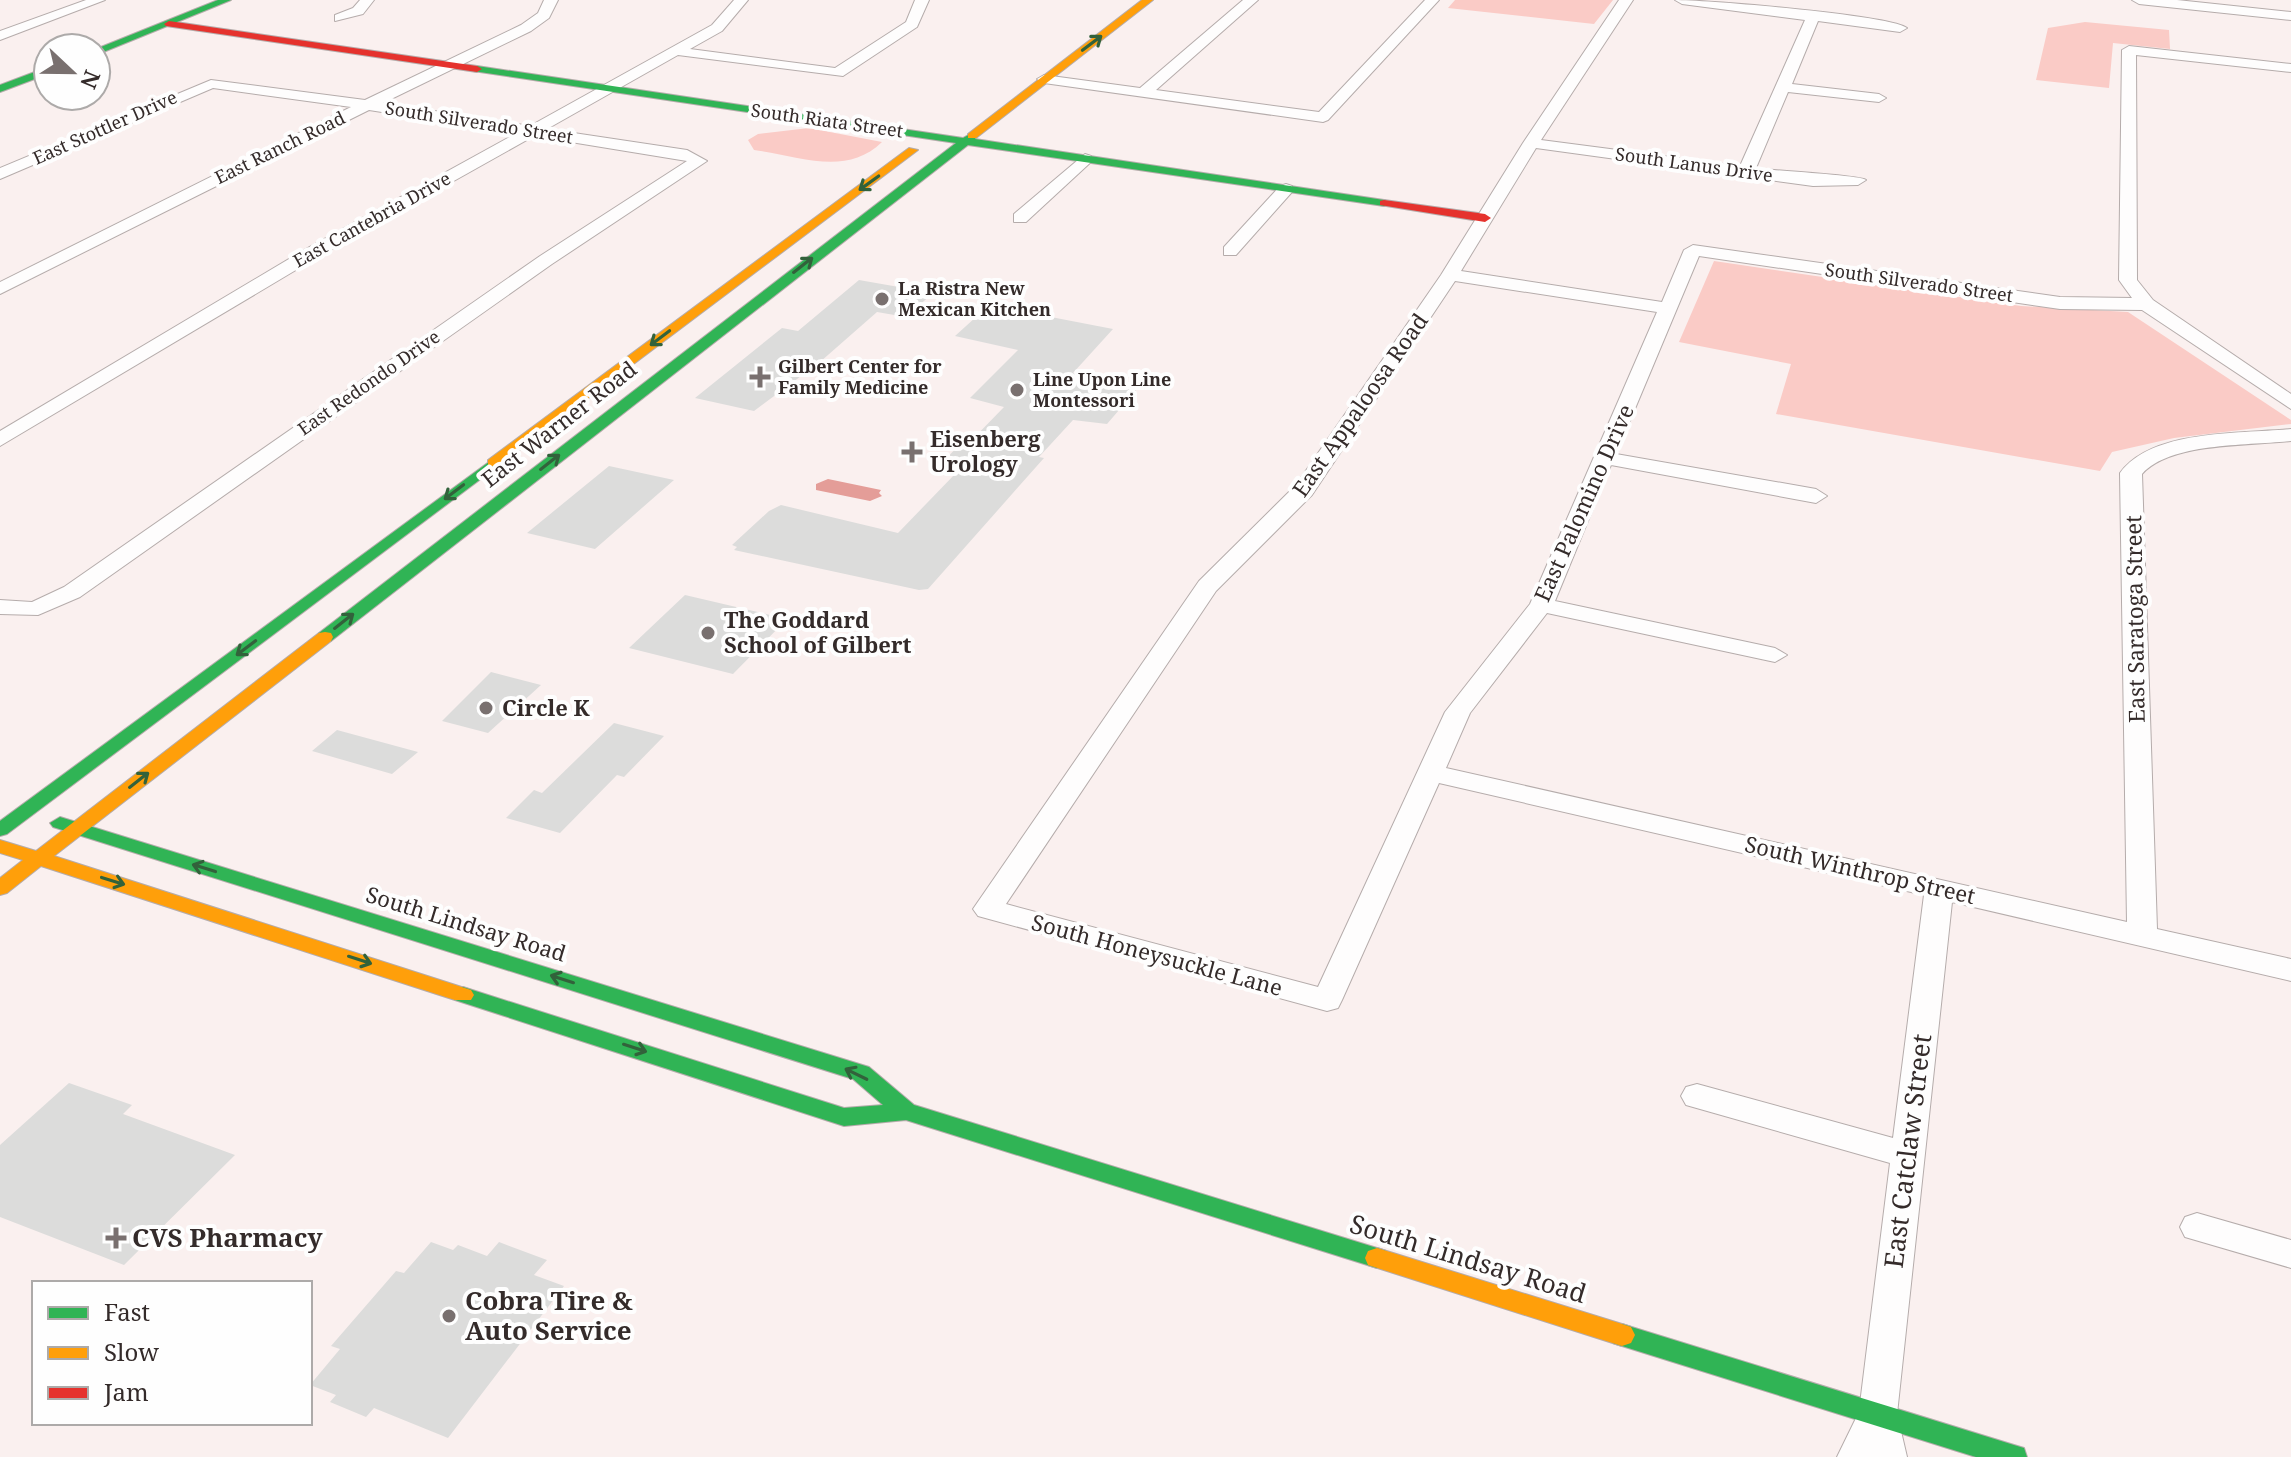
<svg xmlns="http://www.w3.org/2000/svg" width="2291" height="1457" font-family="'Noto Serif',serif">
	<style>
		.green { fill: #facbc6 }
		.water { fill: #e49d98 }
		.building { fill: #dcdcdb }
		.lines { fill: none; stroke-linecap: round; stroke-linejoin: round }
		.street-casing { stroke: #b5acab; stroke-width: 2 }
		.fast-casing { stroke: #b5acab; stroke-width: 2 }
		.slow-casing { stroke: #b5acab; stroke-width: 2 }
		.jam-casing { stroke: #b5acab; stroke-width: 2 }
		.street { fill: #fefdfd; fill-rule: evenodd }
		.fast { fill: #30b455; fill-rule: evenodd }
		.slow { fill: #ff9f0a; fill-rule: evenodd }
		.jam { fill: #e5322d; fill-rule: evenodd }
		.oneway { stroke: #32623b }
		.poi-dot { fill: #79706f; stroke: #fefefe; stroke-width: 3 }
		.labels { text-anchor: middle; stroke-width: 8; stroke-linejoin: round; paint-order: stroke }
		.far-street-label { font-size: 18px; fill: #342b2a; stroke: #fefefe }
		.far-poi-label { font-size: 18px; font-weight: bold; fill: #342b2a; stroke: #fefefe; text-anchor: start }
		.street-label { font-size: 22px; fill: #342b2a; stroke: #fefefe }
		.poi-label { font-size: 22px; font-weight: bold; fill: #342b2a; stroke: #fefefe; text-anchor: start }
		.near-street-label { font-size: 26px; fill: #342b2a; stroke: #fefefe }
		.near-poi-label { font-size: 26px; font-weight: bold; fill: #342b2a; stroke: #fefefe; text-anchor: start }
	</style>
	<rect width="100%" height="100%" fill="#faf0ef"/>
	<path class="green" d="M1455,0H1613L1594,24L1448,8Z
		M2085,22L2169,30L2170,49L2113,43L2109,88L2036,80L2048,28Z
		M809,128L882,142C846,177 800,156 754,150L748,140L758,134Z
		M1714,261L2021,306L2128,312L2291,420V424L2174,438L2112,452L2100,471L1776,414L1791,364L1679,342Z"/>
	<path class="water" d="M828,479L881,490L879,493L882,496L870,501L816,490V484Z"/>
	<path class="building" d="M859,280L933,293L906,317L877,312L820,362L754,411L695,398L782,328L798,331Z
		M994,306L1113,329L1073,373L1138,388L1107,424L1073,420L1039,457L1044,458L928,589L919,590L734,550L737,547L732,545L769,511L781,505L898,533L956,473L938,467L962,442L969,443L1004,407L970,398L1018,350L955,336L987,307Z
		M609,466L674,480L595,549L527,533Z
		M685,595L787,619L733,674L629,648Z
		M491,672L541,685L488,733L442,721Z
		M614,723L664,736L624,777L617,775L560,833L506,818L534,790L542,793Z
		M337,730L418,752L392,774L312,751Z
		M69,1083L132,1105L123,1114L235,1155L124,1265L0,1217V1145Z
		M431,1242L453,1250L458,1245L487,1256L499,1242L547,1260L534,1275L564,1286L448,1438L374,1408L366,1417L330,1402L336,1395L310,1385L340,1349L331,1346L396,1271L404,1273Z"/>
	<g class="lines">
		<defs>
			<path id="street" d="M86,0H105L0,40V31Z
				M360,0H374L363,14L335,21V15L353,8Z
				M544,0H558L549,18L531,31L383,103L530,126L712,25L734,0H748L722,31L690,49L835,68L906,22L915,0H929L917,27L843,76L678,55L547,129L687,150L707,161L552,264L80,597L38,615L0,614V600L32,602L64,587L540,256L687,161L534,136L311,261L0,446V431L299,253L517,133L369,110L0,294V282L351,107L213,88L0,179V168L211,80L365,100L521,25L538,13Z
				M1243,0H1258L1156,90L1319,112L1425,0H1439L1328,120L1323,122L1044,83L1037,79L1044,75L1140,88Z
				M1619,0H1633L1541,140L1740,166L1805,20L1682,4L1675,0C1707,0 1891,15 1907,28L1900,32L1818,21L1792,84L1879,94L1886,98L1879,102L1788,92L1756,168C1773,171 1861,175 1866,180L1858,185L1813,186L1536,148L1461,271L1662,302L1684,250L1693,245L2060,297L2132,298L2119,280L2122,50L2129,46L2291,64V72L2136,55L2137,280L2153,300L2291,394V409L2142,310L2060,309L1699,256L1616,454L1816,489L1827,496L1816,503L1611,465L1555,601L1775,648L1787,655L1775,662L1547,613L1470,713L1446,768L2127,922L2120,473C2152,429 2240,434 2291,429V441C2248,446 2171,442 2142,474L2157,929L2291,959V981L1952,902L1897,1414L1907,1457H1837L1859,1412L1890,1163L1686,1105L1681,1096L1686,1087L1697,1084L1893,1138L1924,895L1439,783L1342,1000L1338,1008L1327,1011L978,916L973,909L1199,581L1296,485L1441,275L1523,143ZM1455,281L1657,312L1530,604L1445,712L1318,987L1006,904L1216,591L1312,495Z
				M2132,0H2177L2291,12V20L2139,4Z
				M1085,154L1091,156V162L1026,222H1014V214Z
				M1286,184L1292,186V192L1236,255H1224V247L1280,186Z
				M2197,1213L2291,1240V1268L2185,1237L2180,1227L2185,1217Z"/>
			<path id="fast" d="M218,0H231L96,55V49Z
				M477,66L963,138L972,133L977,136L975,139L1384,200L1390,203L1384,206L968,145L331,641H319L317,637L319,633L956,143L473,71L472,69Z
				M48,67V74L0,92V85Z
				M493,459L500,463L498,466L7,834L0,836V821Z
				M60,817L869,1067L914,1105L1377,1248L1386,1251L1389,1258L1386,1265L1377,1268L906,1120L844,1126L455,1000L452,995L455,990L463,987L844,1108L883,1105L853,1079L53,827L50,823Z
				M1622,1324L2014,1445L2024,1448L2027,1457H1976L1622,1346L1613,1343L1609,1335L1613,1327Z"/>
			<path id="slow" d="M1142,0H1153L976,138H968V134Z
				M909,148L918,150L498,466H488V460Z
				M325,632L331,633L333,637L331,641L54,856L471,990L474,995L471,1000H455L41,866L7,893L0,895V878L23,860L0,853V840L36,851L319,633Z
				M1377,1248L1622,1324L1631,1327L1635,1335L1631,1343L1622,1346L1368,1265L1365,1258L1368,1251Z"/>
			<path id="jam" d="M169,21L477,66L482,69L477,72L166,26L164,24Z
				M1384,200L1485,214L1491,218L1485,222L1380,205V201Z"/>
		</defs>
		<use href="#street" class="street-casing"/>
		<use href="#fast" class="fast-casing"/>
		<use href="#slow" class="slow-casing"/>
		<use href="#jam" class="jam-casing"/>
		<use href="#street" class="street"/>
		<use href="#fast" class="fast"/>
		<use href="#slow" class="slow"/>
		<use href="#jam" class="jam"/>
	</g>
	<defs><path id="oneway-shaft" d="M-6 0H5M1.5-3L5.5 0L1.5 3" fill="none" stroke-width="1.6" stroke-linecap="round" stroke-linejoin="round" transform="scale(2)"/></defs>
	<g class="oneway">
		<use href="#oneway-shaft" transform="translate(1092 43) rotate(-37)"/>
		<use href="#oneway-shaft" transform="translate(869 183) rotate(144)"/>
		<use href="#oneway-shaft" transform="translate(803 265) rotate(-38)"/>
		<use href="#oneway-shaft" transform="translate(660 338) rotate(143)"/>
		<use href="#oneway-shaft" transform="translate(550 462) rotate(-38)"/>
		<use href="#oneway-shaft" transform="translate(454 492) rotate(143)"/>
		<use href="#oneway-shaft" transform="translate(344 621) rotate(-38)"/>
		<use href="#oneway-shaft" transform="translate(246 648) rotate(143)"/>
		<use href="#oneway-shaft" transform="translate(139 780) rotate(-38)"/>
		<use href="#oneway-shaft" transform="translate(204 868) rotate(-163)"/>
		<use href="#oneway-shaft" transform="translate(113 881) rotate(17)"/>
		<use href="#oneway-shaft" transform="translate(360 960) rotate(18)"/>
		<use href="#oneway-shaft" transform="translate(562 979) rotate(-162)"/>
		<use href="#oneway-shaft" transform="translate(635 1048) rotate(18)"/>
		<use href="#oneway-shaft" transform="translate(856 1074) rotate(-154)"/>
	</g>
	<g class="poi-dot">
		<circle cx="882" cy="299" r="8"/>
		<path d="M756 365h8v8h8v8h-8v8h-8v-8h-8v-8h8z"/>
		<circle cx="1017" cy="390" r="8"/>
		<path d="M908 440h8v8h8v8h-8v8h-8v-8h-8v-8h8z"/>
		<circle cx="708" cy="633" r="8"/>
		<circle cx="486" cy="708" r="8"/>
		<path d="M112 1226h8v8h8v8h-8v8h-8v-8h-8v-8h8z"/>
		<circle cx="449" cy="1316" r="8"/>
	</g>
	<g class="labels">
		<g class="far-street-label">
			<text transform="translate(827 121) rotate(8)" y="6">South Riata Street</text>
			<text transform="translate(479 123) rotate(9)" y="6">South Silverado Street</text>
			<text transform="translate(105 128) rotate(-24)" y="6">East Stottler Drive</text>
			<text transform="translate(280 148) rotate(-26)" y="6">East Ranch Road</text>
			<text transform="translate(1694 165) rotate(8)" y="6">South Lanus Drive</text>
			<text transform="translate(372 220) rotate(-29)" y="6">East Cantebria Drive</text>
			<text transform="translate(1919 283) rotate(8)" y="6">South Silverado Street</text>
			<text transform="translate(369 383) rotate(-35)" y="6">East Redondo Drive</text>
		</g>
		<g class="far-poi-label">
			<text x="898" y="295">La Ristra New<tspan x="898" dy="21">Mexican Kitchen</tspan></text>
			<text x="778" y="373">Gilbert Center for<tspan x="778" dy="21">Family Medicine</tspan></text>
			<text x="1033" y="386">Line Upon Line<tspan x="1033" dy="21">Montessori</tspan></text>
		</g>
		<g class="street-label">
			<text transform="translate(1360 405) rotate(-55)" y="8">East Appaloosa Road</text>
			<text transform="translate(559 424) rotate(-38)" y="8">East Warner Road</text>
			<text transform="translate(1584 503) rotate(-66)" y="8">East Palomino Drive</text>
			<text transform="translate(2135 619) rotate(-91)" y="8">East Saratoga Street</text>
			<text transform="translate(1860 870) rotate(13)" y="8">South Winthrop Street</text>
			<text transform="translate(466 924) rotate(17)" y="8">South Lindsay Road</text>
			<text transform="translate(1157 955) rotate(15)" y="8">South Honeysuckle Lane</text>
		</g>
		<g class="poi-label">
			<text x="930" y="447">Eisenberg<tspan x="930" dy="25">Urology</tspan></text>
			<text x="724" y="628">The Goddard<tspan x="724" dy="25">School of Gilbert</tspan></text>
			<text x="502" y="716">Circle K</text>
		</g>
		<g class="near-street-label">
			<text transform="translate(1908 1151) rotate(-83)" y="9">East Catclaw Street</text>
			<text transform="translate(1468 1259) rotate(17)" y="9">South Lindsay Road</text>
		</g>
		<g class="near-poi-label">
			<text x="132" y="1247">CVS Pharmacy</text>
			<text x="465" y="1310">Cobra Tire &amp;<tspan x="465" dy="30">Auto Service</tspan></text>
		</g>
	</g>
	<rect x="32" y="1281" width="280" height="144" fill="#fefefe" stroke="#adaaa9" stroke-width="2"/>
	<rect x="48" y="1307" width="40" height="12" fill="#30b455" stroke="#adaaa9" stroke-width="2"/>
	<text x="104" y="1321" font-size="24" fill="#342b2a">Fast</text>
	<rect x="48" y="1347" width="40" height="12" fill="#ff9f0a" stroke="#adaaa9" stroke-width="2"/>
	<text x="104" y="1361" font-size="24" fill="#342b2a">Slow</text>
	<rect x="48" y="1387" width="40" height="12" fill="#e5322d" stroke="#adaaa9" stroke-width="2"/>
	<text x="104" y="1401" font-size="24" fill="#342b2a">Jam</text>
	<g transform="translate(72 72) rotate(112)"><circle r="38" fill="#fefefe" stroke="#adaaa9" stroke-width="2"/>
	<path d="M0-6L14 30L0 20L-14 30Z" fill="#79706f"/>
	<text y="-12" font-size="22" font-weight="bold" text-anchor="middle" fill="#342b2a">N</text>
	</g>
</svg>
